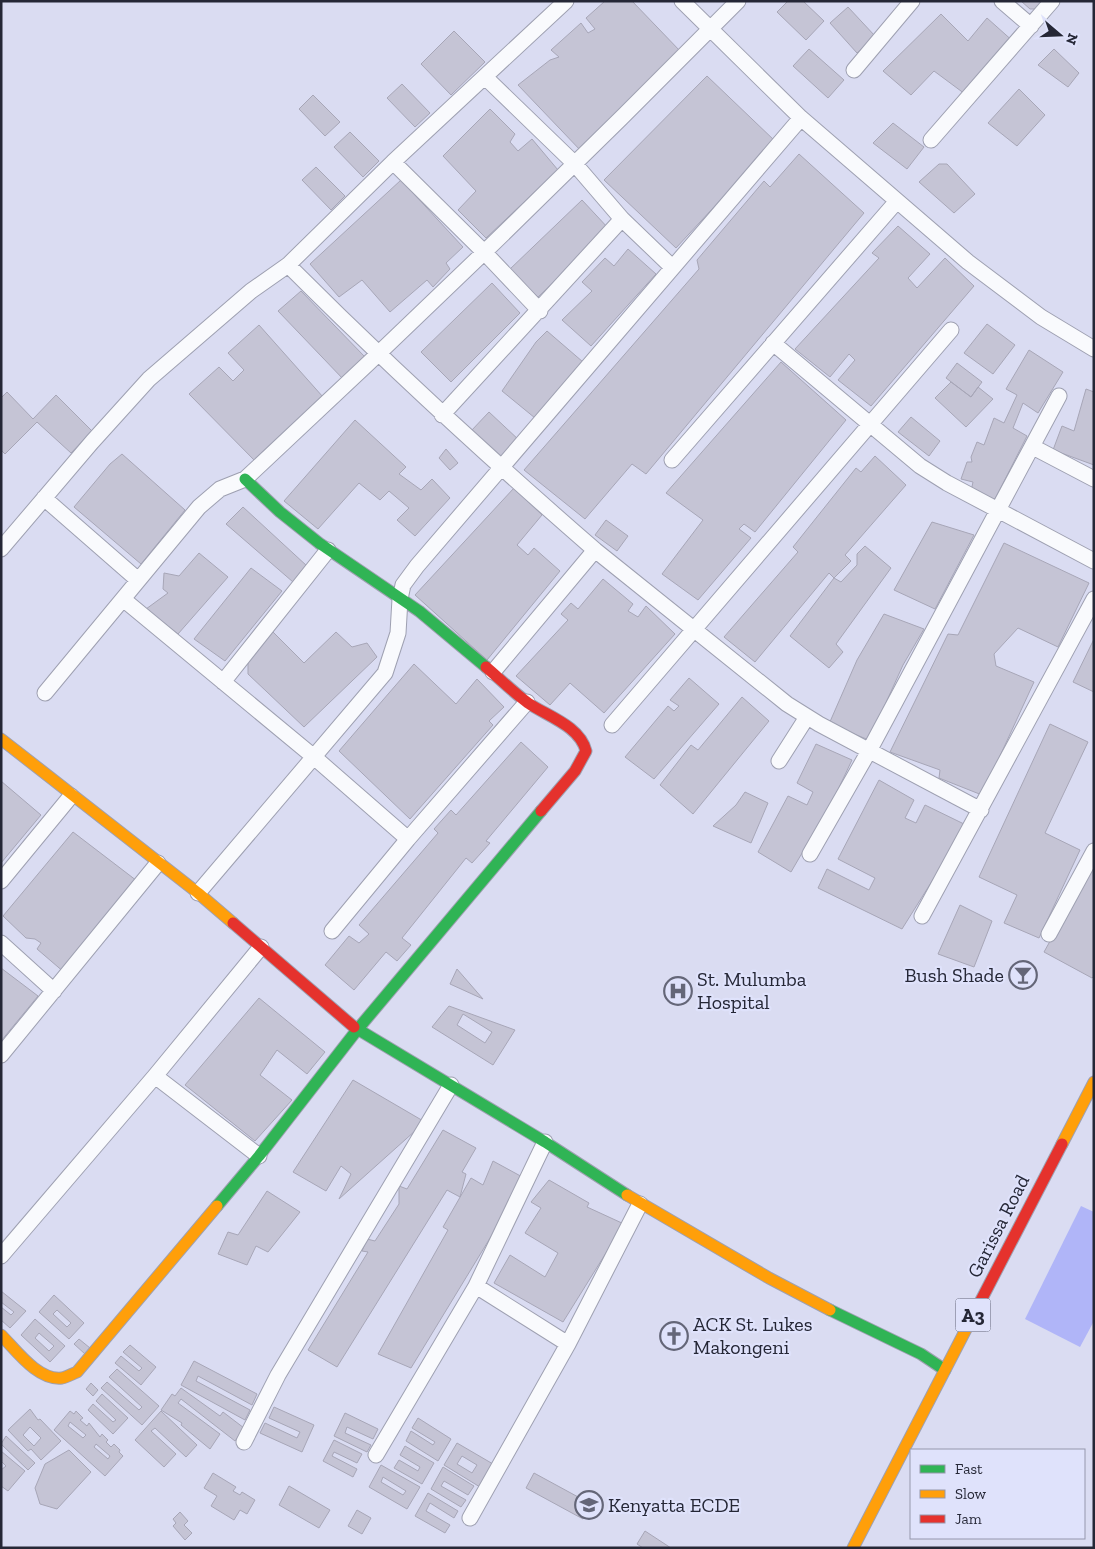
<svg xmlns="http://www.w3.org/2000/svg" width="1095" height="1549" font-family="'Zilla Slab',serif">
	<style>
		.water { fill: #b0b5f8 }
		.building { fill: #c5c4d5; stroke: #a7a6b7; fill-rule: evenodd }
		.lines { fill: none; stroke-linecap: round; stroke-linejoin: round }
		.street-casing { stroke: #9ea0b1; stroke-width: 17 }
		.fast-casing { stroke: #9ea0b1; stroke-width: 13 }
		.slow-casing { stroke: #9ea0b1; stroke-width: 13 }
		.jam-casing { stroke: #9ea0b1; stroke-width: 13 }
		.street { stroke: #f9fafd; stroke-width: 15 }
		.fast { stroke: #30b455; stroke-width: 11 }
		.slow { stroke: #ff9f0a; stroke-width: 11 }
		.jam { stroke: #e5322d; stroke-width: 11 }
		.labels { text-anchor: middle; stroke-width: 4.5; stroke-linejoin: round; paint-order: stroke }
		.shield { fill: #dfe2fb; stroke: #5d5f71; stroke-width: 1 }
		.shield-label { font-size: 19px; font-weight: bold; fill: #252736 }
		.poi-label { font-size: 20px; fill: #252736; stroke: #dfe2fb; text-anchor: start }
		.street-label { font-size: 20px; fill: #252736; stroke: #dfe2fb }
	</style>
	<rect width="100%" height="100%" fill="#dadcf2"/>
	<path class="water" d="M1081,1206L1094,1212V1321L1080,1347L1025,1319Z"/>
	<path class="building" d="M605,1H632L681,52L582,152L518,85L550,60L559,57L551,50L581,23L588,33L595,29L586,18Z
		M788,1H803L824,21L806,40L777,12Z
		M1021,1H1046L1042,9H1030Z
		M848,7L875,36L857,53L830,23Z
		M941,14L968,41L987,18L1015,43L965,94L934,71L911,95L883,71Z
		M454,31L485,62L451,95L421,64Z
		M809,49L844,80L828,98L793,66Z
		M1054,49L1079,73L1068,87L1038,65Z
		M707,76L775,141L676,248L604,180Z
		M402,84L430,113L415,127L387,98Z
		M1019,89L1045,115L1017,146L988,123Z
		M313,95L340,122L325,136L299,109Z
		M490,109L515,134L510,142L518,151L532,139L558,170L486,238L458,210L476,191L443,156Z
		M893,123L924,147L907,169L873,143Z
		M350,132L379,161L363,177L334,147Z
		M799,154L864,213L646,474L632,464L585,519L524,470L699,269L697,260L764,181L770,187Z
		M939,164H947L975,194L954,213L919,182Z
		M316,167L345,196L331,210L302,180Z
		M401,180L463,247L446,263L450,269L433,287L427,280L390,312L362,280L339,297L310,264Z
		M582,200L609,229L538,297L509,270Z
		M898,226L930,254L908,278L917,288L945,258L974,286L871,406L838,380L855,360L849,354L830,377L795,349L879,258L872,253Z
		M628,249L656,274L591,346L562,320L592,291L582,282L605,258L614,266Z
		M492,283L520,313L451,382L421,352Z
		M301,291L365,357L344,380L278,311Z
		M987,324L1015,345L993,374L964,353Z
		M259,325L323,397L256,462L189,394L219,367L233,381L244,370L228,353Z
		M547,331L583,362L535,418L502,391L536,342Z
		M1029,350L1063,372L1038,413L1023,403L1013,428L1027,436L994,501L971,491L973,482L961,479L967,462H972L971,457L977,442L984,445L994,418L1004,423L1017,395L1006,389Z
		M781,362L846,420L755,532L744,524L739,529L751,538L698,600L662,574L703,520L666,493Z
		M957,363L982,382L971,397L946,378Z
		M951,382L971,397L978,387L993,399L966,427L935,398Z
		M1086,389L1094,392V465L1053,450L1062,426L1074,431Z
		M7,392L33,419L56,395L92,431L71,453L37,422L5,454L1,450V398Z
		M489,412L520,441L501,460L471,431Z
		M911,417L940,441L929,456L898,432Z
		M355,420L406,467L399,474L421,490L432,479L450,498L415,536L397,520L409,508L389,491L380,500L359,483L318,529L284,501Z
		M446,449L458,463L450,470L439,458Z
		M122,454L185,510L141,564L74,507L110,464Z
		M875,456L906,485L845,555L851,561L834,578L829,573L755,662L724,637L798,552L793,547L856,468L861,472Z
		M514,488L542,515L517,545L528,555L534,548L560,571L487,660L415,595Z
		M243,507L307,566L293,582L226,524Z
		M606,520L628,536L617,551L595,535Z
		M932,522L974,535L935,609L894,590Z
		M1004,543L1089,583L1058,647L1018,628L994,654L996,666L1034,682L982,795L939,778L940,770L890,752L948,634L958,635Z
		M865,546L891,568L836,644L843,652L829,668L790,636L834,578L841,582L857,565V554Z
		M199,553L228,577L178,634L146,609L168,593L163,589L164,573L179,576Z
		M251,568L282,591L225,661L194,639Z
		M603,579L633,604L628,611L638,617L646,606L675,634L604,713L570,683L550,705L516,676L568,620L561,614L571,603L578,609Z
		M884,614L924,629L903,665L869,740L829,724L857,660Z
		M273,632L304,663L336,632L352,647L367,643L377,657L304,727L248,674V663L253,651Z
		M1094,639V692L1073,682Z
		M414,664L456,704L477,679L504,707L489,721L493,725L410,819L339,751Z
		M689,678L719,704L654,779L625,757L668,706L674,711L679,706L670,700Z
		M742,697L769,721L693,814L660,785L691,745L698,750Z
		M1050,724L1088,742L1045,833L1080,850L1039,938L1004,923L1017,895L979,877Z
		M521,742L548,767L486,841L490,843L472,863L466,858L402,938L411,945L397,961L386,952L354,990L325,965L349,936L359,943L369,934L359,925L438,833L434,829L451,810L456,815Z
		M816,744L852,760L834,798L791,872L758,852L788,796L807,805L813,792L797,783Z
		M879,780L914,800L905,818L916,823L925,805L964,824L954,846L902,929L818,888L827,869L869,890L875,878L838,859Z
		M1,781L41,815L1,863Z
		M745,792L768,803L751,843L713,826L736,805Z
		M73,832L141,884L65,973L37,949L41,943L35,939L26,938L3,916Z
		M1094,862V976L1092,978L1044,952Z
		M960,905L992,921L974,967L938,954Z
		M1,968L38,996L1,1041Z
		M457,969L483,999L450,984Z
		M259,998L325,1052L307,1074L277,1050L260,1075L292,1100L255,1141L185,1085Z
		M449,1006L515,1030L493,1065L432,1027ZM463,1014L492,1032L485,1043L457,1025Z
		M353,1080L425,1122L339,1199L351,1174L341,1166L326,1191L293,1172Z
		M443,1130L476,1148L462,1172L466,1174L460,1197L447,1190L337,1367L308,1350L368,1252L362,1251L367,1239L375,1241L399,1204V1186L407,1189Z
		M493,1161L526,1179L411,1368L378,1354L448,1230L443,1227L471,1178L483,1185Z
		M549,1180L589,1203L587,1207L624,1224L563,1322L494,1283L510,1255L545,1277L558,1253L525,1233L541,1208L531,1202Z
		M267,1191L300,1212L268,1252L256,1246L247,1265L218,1254L228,1232L238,1235Z
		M1,1291L26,1311L10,1328L1,1320V1307L11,1315L14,1312L1,1302Z
		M54,1295L84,1323L69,1339L39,1312ZM57,1310L71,1323L67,1327L53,1314Z
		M35,1319L65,1346L50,1362L21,1335ZM39,1333L54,1346L49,1351L35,1338Z
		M79,1339L90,1348L85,1354L74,1344Z
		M130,1345L156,1367L141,1385L115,1363L121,1356L139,1371L142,1368L123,1352Z
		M194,1361L257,1394L252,1405L198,1376L196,1381L250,1410L245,1420L181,1385Z
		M117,1369L159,1406L142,1425L101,1388L107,1382L139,1410L142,1407L109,1377Z
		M91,1383L98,1390L93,1396L86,1389Z
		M181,1388L220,1416L223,1412L244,1428L235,1441L181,1399L178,1403L220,1434L210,1449L181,1425L182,1423L161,1410L172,1394L175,1396Z
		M102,1394L128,1418L113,1434L88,1410L93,1404L113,1422L116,1420L96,1401Z
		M274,1407L314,1425L302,1452L260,1433L265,1423L297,1438L300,1432L269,1418Z
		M30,1409L38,1420L40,1419L61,1441L41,1460L31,1449L28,1451L8,1430ZM30,1427L41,1438L34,1446L23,1435Z
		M70,1411L74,1414L76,1411L83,1418L80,1420L87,1426L89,1423L100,1437L102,1434L108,1440L106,1442L111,1447L114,1444L120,1450L119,1452L123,1456L105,1476L54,1430ZM70,1422L86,1435L83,1438L68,1426ZM96,1444L110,1456L108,1459L94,1447Z
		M161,1411L197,1445L186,1457L155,1428L151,1431L176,1454L164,1467L135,1440Z
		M345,1413L378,1429L373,1439L347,1427L345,1433L371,1445L367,1452L334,1436Z
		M418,1418L451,1439L438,1461L406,1441L411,1431L433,1445L435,1442L412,1428Z
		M6,1436L35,1463L28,1470L1,1444Z
		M334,1440L362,1454L357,1463L334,1452L332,1456L357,1469L353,1477L323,1461Z
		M457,1443L493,1464L480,1487L444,1465ZM462,1456L477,1465L472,1473L457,1464Z
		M405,1446L434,1463L422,1484L394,1468L399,1460L418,1471L420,1467L400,1455Z
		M69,1450L91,1472L57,1509L40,1504L35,1488L45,1464Z
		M1,1451L25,1471L8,1491L1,1486V1470L6,1466L1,1461Z
		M381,1465L420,1487L407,1509L369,1487ZM383,1477L406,1491L403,1495L381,1482Z
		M443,1467L474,1486L468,1495L444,1481L441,1486L466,1500L461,1507L431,1489Z
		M213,1473L236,1487L233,1491L240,1495L242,1492L255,1500L247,1514L240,1510L234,1520L211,1506L217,1496L204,1488Z
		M534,1473L591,1504L583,1519L526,1488Z
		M289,1486L330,1510L319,1528L279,1505Z
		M428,1493L458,1511L454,1518L430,1503L426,1511L450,1525L445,1533L415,1516Z
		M357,1510L371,1518L362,1534L348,1526Z
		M180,1512L188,1521L184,1525L192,1533L185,1540L173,1526L176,1523L173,1519Z
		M645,1531L671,1548H643L637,1544Z"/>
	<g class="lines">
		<defs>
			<path id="street" d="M682,1L801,118L968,262L1041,317L1094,349
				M1002,1L1031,26
				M854,70L912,1
				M485,77L574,163L622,219L672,267
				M931,140L1052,1
				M393,162L485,253L540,311
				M288,265C387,364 489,458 595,550
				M773,343L920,466L947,483L1094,561
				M442,415L622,219
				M1033,447L1094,479
				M672,460L897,201
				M44,498L138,580
				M1,549L92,442L149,379L251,291L288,265L393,162L566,1
				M123,599L314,757L408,839
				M493,672L595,550L787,704L819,724L981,810
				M223,682L328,550
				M45,693L199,507L220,489L245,479C413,323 577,164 738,1
				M612,725L951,330
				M779,761L807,717
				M810,854L869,751L1059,396
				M1,881L71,796
				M198,893L385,673L398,633L400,599L403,585L417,566L801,118
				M922,916L1094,599
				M332,931L408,839L527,702
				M1049,934L1094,851
				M1,943L54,991
				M1,1055L158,863
				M155,1076L259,1156
				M545,1142L476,1286L568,1344
				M1,1256L155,1076L261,947
				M244,1442L278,1375L451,1085
				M376,1455L476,1286
				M470,1518L568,1344L640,1204"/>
			<path id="fast" d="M245,479L280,512L319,543L419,611L486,667
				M354,1027L545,1142L627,1195
				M217,1206L259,1156L357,1030L541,811
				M830,1310L921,1354L945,1370"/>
			<path id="slow" d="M1,739L198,893L233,923
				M1062,1144L1094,1082
				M627,1195L769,1278L830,1310
				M1,1335C16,1350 38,1381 62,1378C67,1377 72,1374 77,1372L217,1206
				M853,1548L977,1308"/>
			<path id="jam" d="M486,667C500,679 513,692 528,703C547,716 580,726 586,751L575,771L541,811
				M233,923L354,1027
				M977,1308L1062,1144"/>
		</defs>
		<use href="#street" class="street-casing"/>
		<use href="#fast" class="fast-casing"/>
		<use href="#slow" class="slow-casing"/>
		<use href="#jam" class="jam-casing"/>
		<use href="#street" class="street"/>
		<use href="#fast" class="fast"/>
		<use href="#slow" class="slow"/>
		<use href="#jam" class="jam"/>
	</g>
	<defs>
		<symbol id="bar-ring" viewBox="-11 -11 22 22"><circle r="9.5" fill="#dfe2fb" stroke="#646678" stroke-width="1.5"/><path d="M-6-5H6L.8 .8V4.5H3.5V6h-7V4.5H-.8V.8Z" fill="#646678"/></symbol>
		<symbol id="hospital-ring" viewBox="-11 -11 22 22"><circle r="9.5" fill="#dfe2fb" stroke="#646678" stroke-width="1.5"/><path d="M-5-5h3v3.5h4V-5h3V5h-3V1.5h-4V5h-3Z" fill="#646678"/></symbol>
		<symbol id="church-ring" viewBox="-11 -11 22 22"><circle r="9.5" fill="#dfe2fb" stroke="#646678" stroke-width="1.5"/><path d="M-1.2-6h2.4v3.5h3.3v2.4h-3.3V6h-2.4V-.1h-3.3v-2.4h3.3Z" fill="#646678"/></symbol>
		<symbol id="school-ring" viewBox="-11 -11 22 22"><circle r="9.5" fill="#dfe2fb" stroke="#646678" stroke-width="1.5"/><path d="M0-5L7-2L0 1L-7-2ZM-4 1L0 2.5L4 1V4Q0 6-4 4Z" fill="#646678"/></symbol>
	</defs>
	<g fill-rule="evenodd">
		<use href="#bar-ring" x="1007" y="959" width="32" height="32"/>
		<use href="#hospital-ring" x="662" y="975" width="32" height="32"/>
		<use href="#church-ring" x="658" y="1320" width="32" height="32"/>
		<use href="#school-ring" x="573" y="1489" width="32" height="32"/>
	</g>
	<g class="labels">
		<rect class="shield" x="955.5" y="1298.5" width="35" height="33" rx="4"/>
		<g class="shield-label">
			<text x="973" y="1322">A3</text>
		</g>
		<g class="poi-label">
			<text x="1004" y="982" text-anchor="end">Bush Shade</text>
			<text x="697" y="986">St. Mulumba<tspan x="697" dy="23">Hospital</tspan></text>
			<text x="693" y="1331">ACK St. Lukes<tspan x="693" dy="23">Makongeni</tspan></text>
			<text x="608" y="1512">Kenyatta ECDE</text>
		</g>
		<g class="street-label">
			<text transform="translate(998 1226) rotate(-63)" y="7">Garissa Road</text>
		</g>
	</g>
	<rect width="1095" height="1549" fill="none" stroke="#252736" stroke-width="5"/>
	<rect x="910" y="1449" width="175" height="90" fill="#dfe2fb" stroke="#9597ac"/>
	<rect x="920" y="1465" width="25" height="8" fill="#30b455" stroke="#9597ac"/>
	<text x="955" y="1474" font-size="15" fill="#252736">Fast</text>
	<rect x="920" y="1490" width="25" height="8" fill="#ff9f0a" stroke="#9597ac"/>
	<text x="955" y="1499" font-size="15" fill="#252736">Slow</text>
	<rect x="920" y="1515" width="25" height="8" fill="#e5322d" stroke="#9597ac"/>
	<text x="955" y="1524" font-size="15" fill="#252736">Jam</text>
	<g transform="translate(1060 35) rotate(109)" stroke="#dfe2fb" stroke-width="4" paint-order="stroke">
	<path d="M0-4L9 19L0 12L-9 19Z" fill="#252736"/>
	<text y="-8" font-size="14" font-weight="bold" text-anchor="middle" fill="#252736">N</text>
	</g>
</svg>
